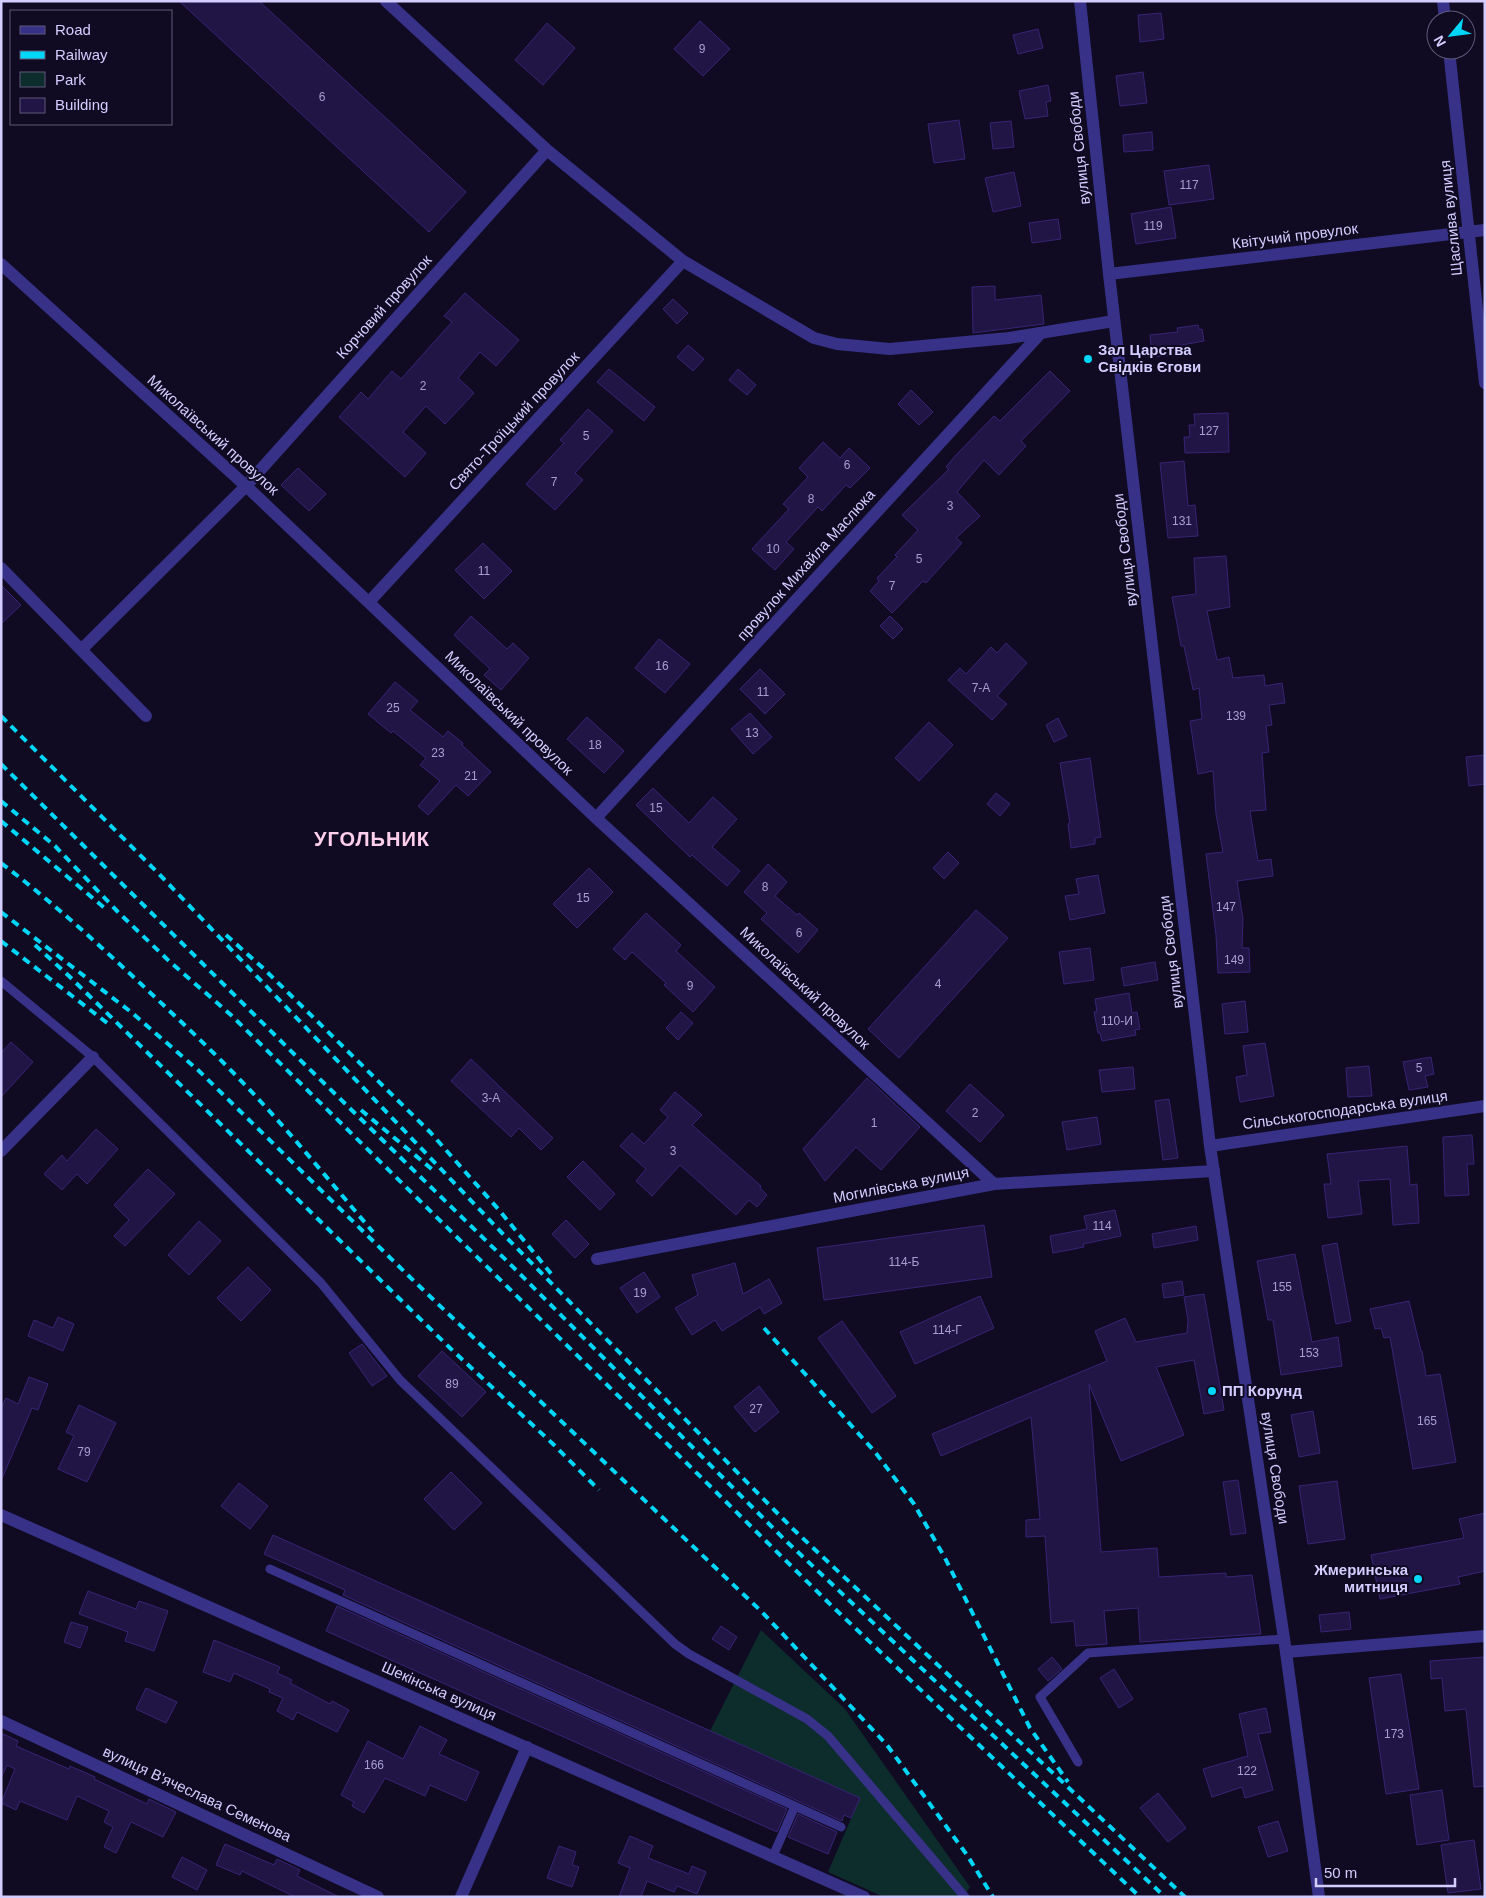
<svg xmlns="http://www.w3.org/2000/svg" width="1486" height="1898" font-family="Helvetica,sans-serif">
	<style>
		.green { fill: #0d2d2d }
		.building { fill: #211546; stroke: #372474 }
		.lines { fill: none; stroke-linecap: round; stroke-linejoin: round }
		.service { stroke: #373187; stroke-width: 9 }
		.minor { stroke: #373187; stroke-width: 12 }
		.tertiary { stroke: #373187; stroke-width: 12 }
		.rail { stroke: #00d6f8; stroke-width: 4; stroke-dasharray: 8 6; stroke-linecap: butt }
		.poi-dot { fill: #00d6f8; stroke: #100b23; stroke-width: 2 }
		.labels { text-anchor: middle; stroke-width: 4; stroke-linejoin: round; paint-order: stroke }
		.number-label { font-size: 12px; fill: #a79fd1 }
		.street-label { font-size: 15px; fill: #d4cdff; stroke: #100b23 }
		.poi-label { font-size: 15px; font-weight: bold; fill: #d4cdff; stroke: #100b23; text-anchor: start }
		.district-label { font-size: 20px; font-weight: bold; letter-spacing: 1px; fill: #ffcfec; stroke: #100b23 }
	</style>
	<rect width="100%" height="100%" fill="#100b23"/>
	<path class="green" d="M761,1630L845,1709L970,1887L964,1895L965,1897H884L828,1872L860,1798L710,1731Z"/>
	<path class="building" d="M179,1H259L466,192L429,232Z
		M1161,13L1164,39L1140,42L1138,15Z
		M700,21L730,49L703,76L674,49Z
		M547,23L575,48L543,85L515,60Z
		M1038,29L1043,48L1018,54L1013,35Z
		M1143,72L1147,103L1120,106L1116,76Z
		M1048,85L1051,101L1046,102L1048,116L1025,119L1019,91Z
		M959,120L965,159L934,163L928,124Z
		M1011,121L1014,147L993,149L990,123Z
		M1152,132L1153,150L1124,152L1123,135Z
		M1209,165L1214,199L1169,205L1164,171Z
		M1014,172L1021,206L993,212L985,178Z
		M1171,207L1176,238L1136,244L1131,214Z
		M1058,219L1061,239L1032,243L1029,223Z
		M995,286V300L1041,295L1044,324L973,333L972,287Z
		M465,293L519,340L496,366L480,352L458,378L474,393L445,424L426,406L403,432L426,453L405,477L339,417L361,392L368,399L392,371L401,379L452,322L444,316Z
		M673,299L688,313L677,324L663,309Z
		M1198,325L1199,330L1202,329L1204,341L1176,346L1177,355L1152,357L1150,335L1178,332L1177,328Z
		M688,345L704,359L693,371L677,357Z
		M609,369L655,407L644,421L597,382Z
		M738,369L756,385L747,395L729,380Z
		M1050,371L1070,391L1021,441L1026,446L999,475L984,460L957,492L980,516L956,538L962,543L926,583L923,581L892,613L870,591L879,581L877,578L897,557L895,555L918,530L902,515L949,469L946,467L956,455L994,416L1000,421Z
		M911,390L933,412L919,425L898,404Z
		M588,409L613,431L575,473L583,480L555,510L526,484L564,443L560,440Z
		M1228,413L1229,452L1185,453L1184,437H1190L1189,425H1195L1194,414Z
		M823,442L840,458L849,448L870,468L850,488L846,485L822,511L818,507L786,542L794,549L775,570L752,549L789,509L783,504L808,477L799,468Z
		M1184,461L1188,506L1195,505L1198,536L1168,538L1160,463Z
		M298,468L326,494L309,511L281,485Z
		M483,543L512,571L484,599L455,570Z
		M1226,556L1230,607L1207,611L1217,660L1229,657L1233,678L1264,675L1265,686L1282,683L1285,703L1269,705L1272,725L1266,726L1269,752L1262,753L1266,810L1250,811L1258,861L1271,859L1273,876L1237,881L1243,919L1242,948H1249L1250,972L1218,973L1216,935L1206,854L1223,852L1216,814L1213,771L1198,774L1190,721L1202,719L1199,688L1193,690L1184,646H1181L1172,597L1196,594L1194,558Z
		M1,585L21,605L1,624Z
		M471,616L507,649L513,643L529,658L501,690L484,675L490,669L454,635Z
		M890,616L903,629L893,639L880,626Z
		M659,639L690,664L665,693L635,668Z
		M1006,643L1027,663L997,696L1007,704L992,720L948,680L960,668L966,674L991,647L997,653Z
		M760,669L785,694L765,714L740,689Z
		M395,682L418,701L410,710L443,737L448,731L463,743L462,745L491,772L468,796L456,785L428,815L418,806L440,781L420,765L426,758L393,731L391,733L368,714Z
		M750,713L772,737L753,754L731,729Z
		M587,717L624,751L604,773L567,739Z
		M1058,718L1067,736L1054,742L1046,725Z
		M929,722L953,745L919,781L895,758Z
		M1485,755V784L1469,786L1466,757Z
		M1090,758L1101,837L1095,838V844L1071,848L1068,824L1070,823L1060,763Z
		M653,788L689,823L713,797L737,819L712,847L740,871L727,886L692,855L690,857L636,805Z
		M996,793L1010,804L1000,816L987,804Z
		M948,852L959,863L944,879L933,868Z
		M768,864L787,882L775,896L797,915L799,913L818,930L798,953L761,919L767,913L744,892Z
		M589,868L613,892L577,928L553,904Z
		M1098,875L1105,913L1070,920L1065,896L1079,894L1076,879Z
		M976,910L1008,938L899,1058L868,1029Z
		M646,913L681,945L676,951L715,987L693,1012L664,985L666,983L632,952L625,960L613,949Z
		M1090,948L1094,980L1064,984L1059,952Z
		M1155,962L1158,980L1124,986L1121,968Z
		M1129,993L1132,1013L1137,1012L1140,1029L1135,1030L1136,1035L1102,1041L1100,1033H1098L1094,1012H1097L1095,999Z
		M1245,1001L1248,1032L1225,1034L1222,1004Z
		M681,1012L693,1023L678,1040L666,1028Z
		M11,1042L33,1062L1,1097V1053Z
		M1265,1043L1274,1096L1240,1102L1236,1077L1247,1075L1243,1046Z
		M1431,1057L1434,1074L1425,1076L1428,1087L1409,1090L1403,1062Z
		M471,1059L553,1138L541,1150L519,1128L511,1137L451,1081Z
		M1369,1066L1372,1096L1348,1097L1346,1068Z
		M1133,1067L1135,1089L1102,1092L1099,1070Z
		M867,1078L920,1127L881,1170L856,1147L825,1181L803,1149Z
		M970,1084L1004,1115L980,1142L946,1111Z
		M675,1092L702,1115L692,1125L761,1186L760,1188L767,1195L757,1207L749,1200L736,1215L680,1165L652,1196L636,1181L646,1169L620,1146L632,1133L644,1144L668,1117L660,1110Z
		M1169,1099L1178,1158L1163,1160L1155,1101Z
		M1097,1117L1101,1144L1067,1150L1062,1122Z
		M96,1129L118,1149L87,1184L77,1174L62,1190L44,1174L62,1155L67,1161Z
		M1472,1135L1474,1164H1467L1469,1195L1445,1196L1443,1137Z
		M1407,1146L1410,1185L1417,1184L1419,1223L1393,1225L1390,1179L1358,1181L1362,1214L1328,1218L1324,1184H1331L1327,1154Z
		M583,1161L615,1194L600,1210L567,1177Z
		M148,1169L175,1194L125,1246L114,1236L129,1220L114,1205Z
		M1115,1210L1121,1236L1083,1244L1084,1247L1053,1253L1050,1236L1087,1229L1084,1216Z
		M566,1220L589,1244L575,1258L552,1234Z
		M199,1221L221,1241L189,1275L168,1255Z
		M984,1225L992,1277L824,1300L817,1248Z
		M1196,1226L1198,1240L1154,1248L1152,1234Z
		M1337,1243L1351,1321L1336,1324L1322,1246Z
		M1295,1254L1312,1342L1338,1337L1342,1366L1281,1375L1273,1320H1268L1257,1261Z
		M735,1263L743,1294L769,1279L782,1303L764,1314L760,1307L722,1331L715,1320L692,1335L675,1308L698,1295L692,1275Z
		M248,1267L271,1290L241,1321L217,1298Z
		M644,1272L660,1297L637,1313L620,1288Z
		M1182,1281L1184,1295L1164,1298L1162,1284Z
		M1204,1294L1224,1410L1204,1414L1194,1360L1156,1367L1184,1435L1121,1461L1089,1384L1101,1552L1157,1548L1159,1577L1226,1573V1577L1252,1575L1261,1634L1140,1642L1138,1608L1104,1611L1107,1644L1076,1646L1074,1621L1051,1623L1045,1536L1026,1537V1520L1040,1519L1031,1417L941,1456L932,1434L1107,1361L1095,1331L1125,1318L1136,1342L1187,1333L1188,1320L1184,1297Z
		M980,1296L994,1328L915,1364L900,1332Z
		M1409,1301L1421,1351H1422L1426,1376L1440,1374L1456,1462L1413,1469L1390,1337L1384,1338L1381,1328L1375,1329L1370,1309Z
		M58,1317L74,1324L63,1351L28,1336L34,1320L53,1328Z
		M842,1321L896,1396L872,1413L818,1338Z
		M362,1344L387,1376L372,1386L349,1353Z
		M442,1351L486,1392L462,1417L418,1376Z
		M29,1377L48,1384L38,1410L32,1408L1,1481V1409L6,1398L18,1404Z
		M759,1386L779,1412L755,1432L734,1407Z
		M79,1405L116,1423L87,1482L58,1469L74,1436L66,1432Z
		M1313,1411L1320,1453L1299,1457L1291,1415Z
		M451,1472L482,1503L454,1530L424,1499Z
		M1238,1480L1246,1533L1231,1535L1223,1482Z
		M1337,1481L1345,1539L1308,1544L1299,1486Z
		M239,1483L268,1506L250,1529L221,1506Z
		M1485,1513V1571L1458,1577L1460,1584L1380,1599L1371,1555L1464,1538L1459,1519Z
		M273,1535L860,1798L851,1818L844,1815L842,1821L343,1595L345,1590L264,1554Z
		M88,1591L136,1609L139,1601L168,1611L154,1651L125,1641L128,1632L79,1614Z
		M337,1606L787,1809L777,1832L326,1631Z
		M1349,1612L1351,1629L1321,1632L1319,1615Z
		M71,1622L88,1627L80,1648L64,1642Z
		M721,1626L737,1637L729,1650L712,1639Z
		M214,1640L280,1667L277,1673L292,1680L290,1683L330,1704L332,1701L349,1710L337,1732L297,1712L293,1720L277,1711L283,1698L269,1692L270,1689L234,1673L230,1682L203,1672Z
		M1052,1657L1062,1669L1048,1681L1038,1669Z
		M1485,1657V1786L1474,1787L1466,1709L1445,1711L1442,1678L1431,1679L1430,1661Z
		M1114,1669L1133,1699L1119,1708L1100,1678Z
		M1401,1674L1419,1789L1386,1794L1369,1678Z
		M146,1688L177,1702L166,1723L136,1709Z
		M1266,1708L1271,1732L1258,1734L1273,1790L1245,1798L1242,1787L1212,1797L1203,1769L1248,1756L1239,1714Z
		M420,1726L447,1740L439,1754L479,1772L466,1801L430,1785L425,1796L385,1778L364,1813L352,1806L354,1802L341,1795L368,1741L403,1759Z
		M1,1733L18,1741L16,1746L69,1769L70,1766L95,1777L94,1779L147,1804L149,1799L176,1812L163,1837L131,1822L116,1853L104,1847L113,1827L104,1822L109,1811L77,1796L67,1820L20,1801L16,1810L1,1803L15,1769L7,1765L1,1778Z
		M1442,1790L1449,1840L1417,1845L1410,1795Z
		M1158,1793L1186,1828L1168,1842L1140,1808Z
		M798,1814L837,1832L828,1854L788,1837Z
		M1278,1821L1288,1851L1268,1857L1258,1827Z
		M630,1836L653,1846L648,1858L689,1874L692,1866L706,1872L697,1894L677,1886L674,1892L647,1881L641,1897H619L630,1868L618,1863Z
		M1474,1840L1481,1889L1448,1893L1441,1845Z
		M225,1844L274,1865L277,1859L300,1870L297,1876L339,1897H295L242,1871L240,1875L216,1865Z
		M559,1846L576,1852L572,1865L579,1867L572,1887L547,1878Z
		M182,1857L207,1870L197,1890L172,1877Z"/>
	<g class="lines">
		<path class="service" d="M1,981L93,1057L321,1283L400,1380L675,1644L689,1654L807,1719L828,1736L965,1897
			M270,1569L841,1827
			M1078,1762L1040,1697L1088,1653L1284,1639
			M773,1856L795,1806"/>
		<path class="minor" d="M386,1L547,150L683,261L814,338L837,344L890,349L1009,338L1114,321
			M1443,1L1445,20
			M1449,50L1485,383
			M1,264L246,486L596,818L994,1184
			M1109,274L1485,230
			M1,568L146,716
			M369,602L683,261
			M82,649L246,486L547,150
			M596,818L1040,334
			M1210,1146L1485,1106
			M1,1151L93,1057
			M597,1259L994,1184L1214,1171
			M1286,1652L1485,1636
			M1,1721L378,1897
			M461,1897L527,1747"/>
		<path class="tertiary" d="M1080,1L1109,274L1210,1146L1286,1652L1319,1897
			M1,1515L864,1897"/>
		<path class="rail" d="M1,716L160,875L502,1233L793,1529L1185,1897
			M1,764L294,1054L509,1263L785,1540L1165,1897
			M1,801L55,846L118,912L169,961L231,1015L835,1609L1140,1897
			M1,821L107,910
			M1,863C51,901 96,942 141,984C177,1018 213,1051 247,1087C291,1133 332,1184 373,1232
			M1,912L131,1012L198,1070L417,1284L762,1612L887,1745L967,1855L993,1897
			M226,935L263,968L430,1132L499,1210L553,1276
			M1,941L111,1026
			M35,945L70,977L450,1348L553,1444L599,1490
			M361,1110L434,1171
			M764,1328L875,1452L914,1504L945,1558L1030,1728L1068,1782"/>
	</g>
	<g class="poi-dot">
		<circle cx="1088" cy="359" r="5"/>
		<circle cx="1212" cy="1391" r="5"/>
		<circle cx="1418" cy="1579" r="5"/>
	</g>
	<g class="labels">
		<g class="number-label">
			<text x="702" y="53">9</text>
			<text x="322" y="101">6</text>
			<text x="1189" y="189">117</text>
			<text x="1153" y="230">119</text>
			<text x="423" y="390">2</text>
			<text x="1209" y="435">127</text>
			<text x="586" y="440">5</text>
			<text x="847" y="469">6</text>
			<text x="554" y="486">7</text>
			<text x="811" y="503">8</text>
			<text x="950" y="510">3</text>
			<text x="1182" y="525">131</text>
			<text x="773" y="553">10</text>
			<text x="919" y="563">5</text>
			<text x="484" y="575">11</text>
			<text x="892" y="590">7</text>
			<text x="662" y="670">16</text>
			<text x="981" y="692">7-А</text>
			<text x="763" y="696">11</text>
			<text x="393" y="712">25</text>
			<text x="1236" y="720">139</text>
			<text x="752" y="737">13</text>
			<text x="595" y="749">18</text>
			<text x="438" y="757">23</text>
			<text x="471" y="780">21</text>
			<text x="656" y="812">15</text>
			<text x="765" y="891">8</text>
			<text x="583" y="902">15</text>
			<text x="1226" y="911">147</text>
			<text x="799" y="937">6</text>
			<text x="1234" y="964">149</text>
			<text x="938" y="988">4</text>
			<text x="690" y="990">9</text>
			<text x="1117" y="1025">110-И</text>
			<text x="1419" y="1072">5</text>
			<text x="491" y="1102">3-А</text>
			<text x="975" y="1117">2</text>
			<text x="874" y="1127">1</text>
			<text x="673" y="1155">3</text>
			<text x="1102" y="1230">114</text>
			<text x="904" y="1266">114-Б</text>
			<text x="1282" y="1291">155</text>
			<text x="640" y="1297">19</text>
			<text x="947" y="1334">114-Г</text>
			<text x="1309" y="1357">153</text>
			<text x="452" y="1388">89</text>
			<text x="756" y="1413">27</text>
			<text x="1427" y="1425">165</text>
			<text x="84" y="1456">79</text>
			<text x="1394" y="1738">173</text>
			<text x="374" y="1769">166</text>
			<text x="1247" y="1775">122</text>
		</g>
		<g class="street-label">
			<text transform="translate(1079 148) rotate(-96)" y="5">вулиця Свободи</text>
			<text transform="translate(1451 218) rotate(-96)" y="5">Щаслива вулиця</text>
			<text transform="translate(1295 236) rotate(-7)" y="5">Квітучий провулок</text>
			<text transform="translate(384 307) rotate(-48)" y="5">Корчовий провулок</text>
			<text transform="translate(514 421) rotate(-47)" y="5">Свято-Троїцький провулок</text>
			<text transform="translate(213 435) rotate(42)" y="5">Миколаївський провулок</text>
			<text transform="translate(1125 550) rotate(-97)" y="5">вулиця Свободи</text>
			<text transform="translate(806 565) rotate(-48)" y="5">провулок Михайла Маслюка</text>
			<text transform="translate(509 713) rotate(44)" y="5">Миколаївський провулок</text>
			<text transform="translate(1171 952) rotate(-97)" y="5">вулиця Свободи</text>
			<text transform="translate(805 988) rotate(43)" y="5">Миколаївський провулок</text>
			<text transform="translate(1345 1110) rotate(-8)" y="5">Сільськогосподарська вулиця</text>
			<text transform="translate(901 1185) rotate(-11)" y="5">Могилівська вулиця</text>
			<text transform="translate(1275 1468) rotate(81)" y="5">вулиця Свободи</text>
			<text transform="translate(439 1691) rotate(24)" y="5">Шекінська вулиця</text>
			<text transform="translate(197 1794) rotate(25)" y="5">вулиця В'ячеслава Семенова</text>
		</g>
		<g class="poi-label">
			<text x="1098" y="355">Зал Царства<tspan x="1098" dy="17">Свідків Єгови</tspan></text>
			<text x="1222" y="1396">ПП Корунд</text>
			<text x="1408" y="1575" text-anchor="end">Жмеринська<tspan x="1408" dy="17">митниця</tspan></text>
		</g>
		<g class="district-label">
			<text x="372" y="846">УГОЛЬНИК</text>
		</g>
	</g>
	<rect width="1486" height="1898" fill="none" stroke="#d4cdff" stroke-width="5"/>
	<rect x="10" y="10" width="162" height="115" fill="#100b23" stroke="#5e597b"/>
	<rect x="20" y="26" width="25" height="8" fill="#373187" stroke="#5e597b"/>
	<text x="55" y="35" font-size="15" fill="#d4cdff">Road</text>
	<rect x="20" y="51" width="25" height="8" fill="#00d6f8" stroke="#5e597b"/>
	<text x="55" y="60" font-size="15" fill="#d4cdff">Railway</text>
	<rect x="20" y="72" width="25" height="15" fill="#0d2d2d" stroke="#5e597b"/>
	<text x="55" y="85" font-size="15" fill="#d4cdff">Park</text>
	<rect x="20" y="98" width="25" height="15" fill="#211546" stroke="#5e597b"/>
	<text x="55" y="110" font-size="15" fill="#d4cdff">Building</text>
	<g transform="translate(1451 35) rotate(241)"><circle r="24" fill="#100b23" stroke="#5e597b"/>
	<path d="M0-4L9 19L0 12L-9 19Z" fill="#00d6f8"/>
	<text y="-8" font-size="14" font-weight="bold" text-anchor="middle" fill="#d4cdff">N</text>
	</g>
	<path d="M1316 1878v8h139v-8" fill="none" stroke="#d4cdff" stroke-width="2.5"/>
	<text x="1324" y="1878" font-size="15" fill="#d4cdff" stroke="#100b23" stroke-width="4" paint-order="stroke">50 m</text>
</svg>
